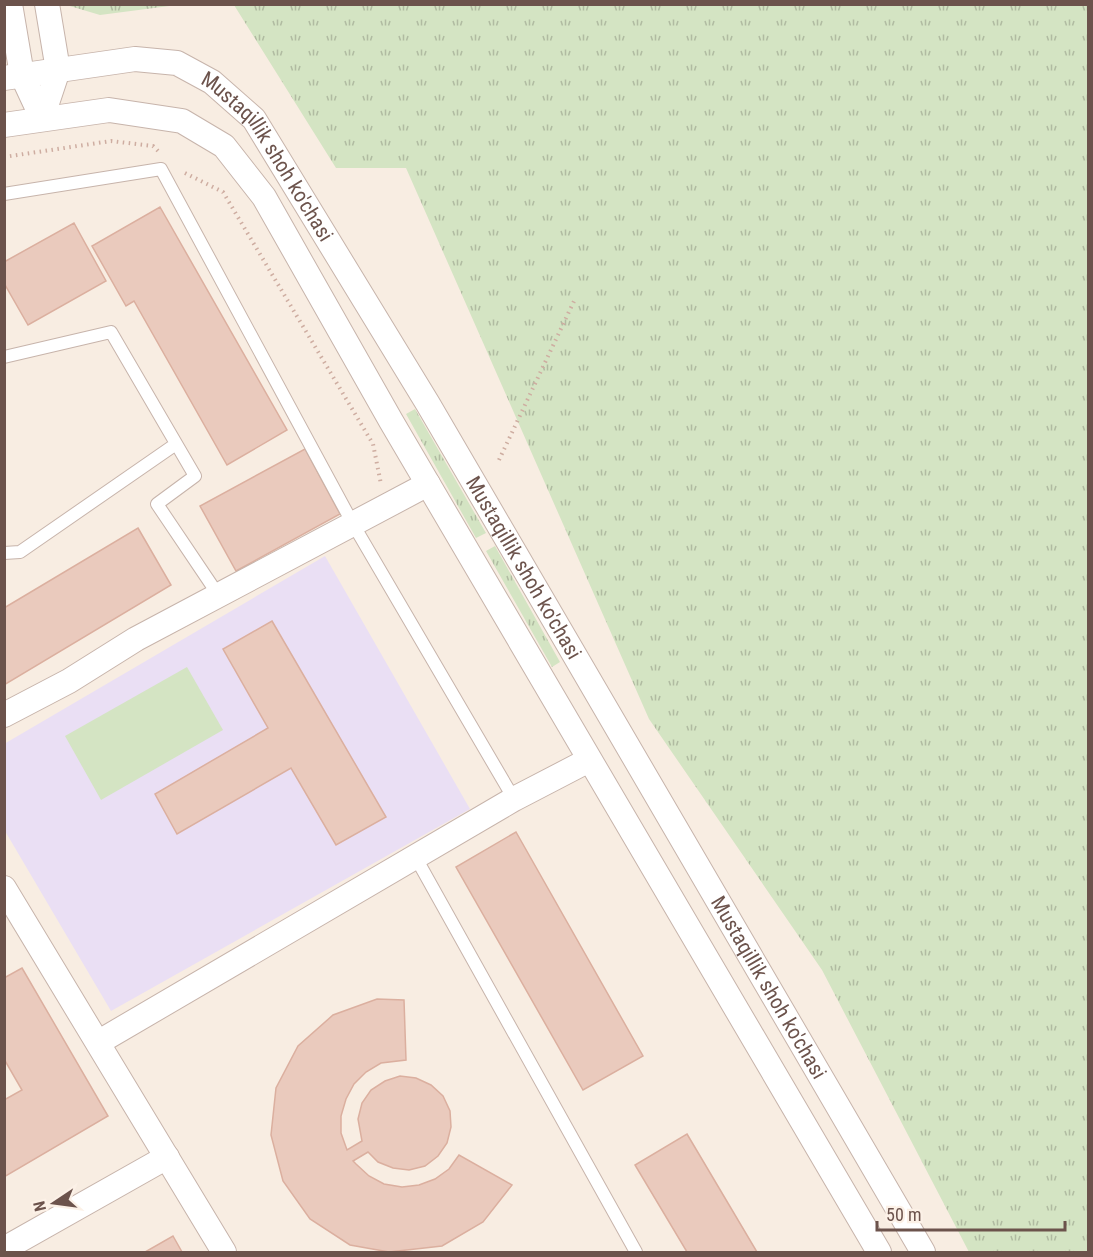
<svg xmlns="http://www.w3.org/2000/svg" width="1093" height="1257" font-family="'Roboto Condensed',sans-serif">
	<style>
		.education { fill: #eadff4 }
		.grass { fill: url(#grass-tufts) }
		.garden { fill: #d4e4c3 }
		.building { fill: #eacabd; stroke: #dbaf9f; stroke-width: 1.5 }
		.lines { fill: none; stroke-linecap: round; stroke-linejoin: round }
		.service-casing { stroke: #c7b4ab; stroke-width: 14 }
		.minor-casing { stroke: #c7b4ab; stroke-width: 26 }
		.path { stroke: #ceada1; stroke-width: 4; stroke-dasharray: 1.5 4.5; stroke-linecap: butt }
		.service { stroke: #fff; stroke-width: 12 }
		.minor { stroke: #fff; stroke-width: 24 }
		.labels { text-anchor: middle; stroke-width: 4.5; stroke-linejoin: round; paint-order: stroke }
		.street-label { font-size: 21px; fill: #6c534c; stroke: #fcf1e7 }
	</style>
	<defs>
		<pattern id="grass-tufts" width="24" height="20" patternUnits="userSpaceOnUse" patternTransform="scale(1.5)"><rect width="24" height="20" fill="#d4e4c3"/><path d="M3 7l-1-3M5 7V3M7 7l1-3M15 17l-1-3M17 17v-4M19 17l1-3" fill="none" stroke="#b0bba1"/></pattern>
	</defs>
	<rect width="100%" height="100%" fill="#f8ede2"/>
	<path class="education" d="M325,556L470,809L111,1011L5,831L4,744Z"/>
	<path class="grass" d="M63,4H177V5L100,15Z
		M234,5H1088V1251L969,1252L822,970L649,719L406,168H336Z
		M415,409L486,533L476,538L406,414Z
		M495,546L560,662L552,667L486,551Z"/>
	<path class="garden" d="M187,667L223,730L101,800L65,736Z"/>
	<path class="building" d="M160,207L287,430L227,465L134,301L126,306L92,246Z
		M74,223L106,281L28,325L4,283V262Z
		M305,449L340,514L236,571L200,506Z
		M138,528L171,585L4,685V608Z
		M272,621L386,817L336,845L291,768L177,834L155,794L268,728L223,649Z
		M516,832L643,1056L583,1090L456,867Z
		M22,968L108,1116L4,1177V1100L22,1090L4,1059V978Z
		M377,999L404,1000L406,1060L381,1063L366,1072L354,1084L346,1099L341,1116V1133L347,1150L362,1141L358,1119L362,1103L371,1090L385,1081L400,1076L416,1078L431,1085L443,1096L450,1111L451,1127L447,1143L438,1156L425,1166L409,1170L393,1168L378,1162L368,1152L353,1161L356,1164L369,1176L384,1184L402,1187L419,1185L435,1179L449,1169L459,1155L512,1185L483,1222L442,1246L389,1252L350,1245L310,1219L283,1181L271,1135L276,1088L298,1046L333,1015Z
		M687,1134L757,1252H687L635,1165Z
		M173,1236L182,1252H145Z"/>
	<g class="lines">
		<defs>
			<path id="service" d="M4,194L161,169L353,524L514,799
				M4,357L111,332L195,476L157,504L219,596
				M4,553L20,552L176,444
				M416,858L636,1252"/>
			<g id="minor">
				<path d="M10,4L22,75L42,118"/>
				<path id="s1" d="M4,78L135,59L177,63L212,82L254,119L428,404L923,1252"/>
				<path d="M42,118L58,70L47,4"/>
				<path d="M4,125L109,110L182,121L224,146L264,197L391,421L879,1252"/>
				<path d="M4,715L69,681L136,639L428,484"/>
				<path d="M4,888L224,1252"/>
				<path d="M99,1042L514,799L589,760"/>
				<path d="M4,1249L167,1157"/>
			</g>
		</defs>
		<use href="#service" class="service-casing"/>
		<use href="#minor" class="minor-casing"/>
		<path class="path" d="M4,157L111,141L153,146L158,151
			M185,173L223,192L373,444L381,484
			M499,460L575,299"/>
		<use href="#service" class="service"/>
		<use href="#minor" class="minor"/>
	</g>
	<g class="labels">
		<g class="street-label">
			<text dy="7" stroke="none"><textPath href="#s1" startOffset="308">Mustaqillik shoh ko'chasi</textPath></text>
			<text dy="7" stroke="none"><textPath href="#s1" startOffset="794">Mustaqillik shoh ko'chasi</textPath></text>
			<text dy="7" stroke="none"><textPath href="#s1" startOffset="1280">Mustaqillik shoh ko'chasi</textPath></text>
		</g>
	</g>
	<rect width="1093" height="1257" fill="none" stroke="#6c534c" stroke-width="12"/>
	<g transform="translate(54 1203) rotate(257)" stroke="#fcf1e7" stroke-width="4.5" paint-order="stroke">
	<path d="M0-4.5L10 22L0 15L-10 22Z" fill="#6c534c"/>
	<text y="-9" font-size="16" font-weight="bold" text-anchor="middle" fill="#6c534c">N</text>
	</g>
	<path d="M877 1221v9h188v-9" fill="none" stroke="#6c534c" stroke-width="3"/>
	<text x="886" y="1221" font-size="18" fill="#6c534c" stroke="#fcf1e7" stroke-width="4.5" paint-order="stroke">50 m</text>
</svg>
